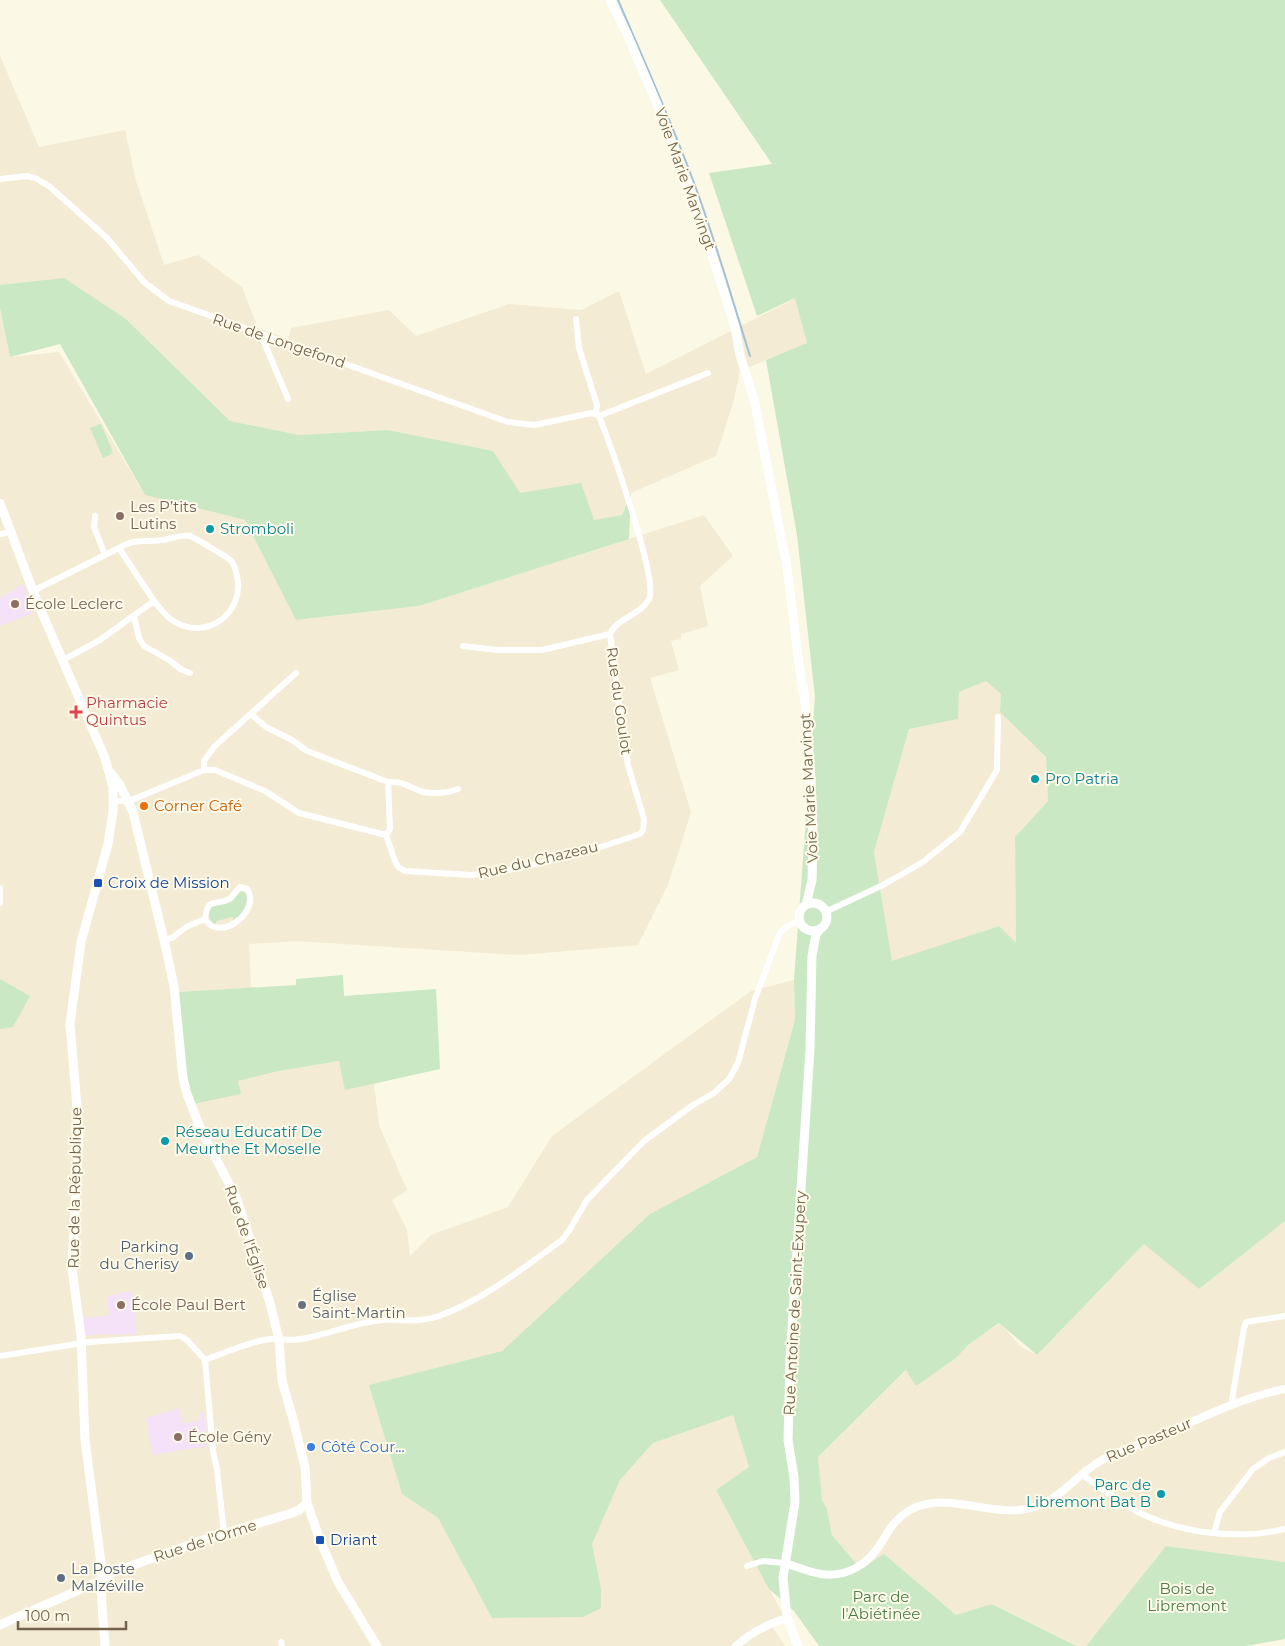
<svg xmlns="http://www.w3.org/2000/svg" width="1285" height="1646" font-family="Montserrat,sans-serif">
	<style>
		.residential { fill: #f3ebd3 }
		.education { fill: #f5e1f8 }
		.green { fill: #cae8c4; fill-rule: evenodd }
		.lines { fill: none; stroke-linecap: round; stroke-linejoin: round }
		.stream { stroke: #a0c1d6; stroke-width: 2 }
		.minor { stroke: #fff; stroke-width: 6 }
		.tertiary { stroke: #fff; stroke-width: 8 }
		.secondary { stroke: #fff; stroke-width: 9 }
		.education-dot { fill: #8d6e63; stroke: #fefbeb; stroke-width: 2 }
		.culture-dot { fill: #0f9aa8; stroke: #fefbeb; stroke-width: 2 }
		.health-dot { fill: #e0444e; stroke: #fefbeb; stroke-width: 2 }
		.food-dot { fill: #e8710a; stroke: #fefbeb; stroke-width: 2 }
		.transit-dot { fill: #1a4fb4; stroke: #fefbeb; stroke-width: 2 }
		.service-dot { fill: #5c6f8a; stroke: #fefbeb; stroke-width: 2 }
		.worship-dot { fill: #6b7280; stroke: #fefbeb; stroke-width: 2 }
		.shop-dot { fill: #3f7fe0; stroke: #fefbeb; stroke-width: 2 }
		.labels { text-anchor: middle; stroke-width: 4; stroke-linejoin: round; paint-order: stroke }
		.street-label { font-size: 15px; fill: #73634b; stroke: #fefbeb }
		.education-label { font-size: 15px; fill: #785e54; stroke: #fefbeb; text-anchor: start }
		.culture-label { font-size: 15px; fill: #0d838f; stroke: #fefbeb; text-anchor: start }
		.health-label { font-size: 15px; fill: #be3a42; stroke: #fefbeb; text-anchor: start }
		.food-label { font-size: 15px; fill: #c56008; stroke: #fefbeb; text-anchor: start }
		.transit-label { font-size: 15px; fill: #164399; stroke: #fefbeb; text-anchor: start }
		.service-label { font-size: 15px; fill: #4e5e75; stroke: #fefbeb; text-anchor: end }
		.worship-label { font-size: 15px; fill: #5b616d; stroke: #fefbeb; text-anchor: start }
		.shop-label { font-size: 15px; fill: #366cbe; stroke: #fefbeb; text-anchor: start }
		.park-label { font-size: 15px; fill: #4a7e46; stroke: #fefbeb }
	</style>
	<rect width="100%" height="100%" fill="#fbf8e5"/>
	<path class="residential" d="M0,56L39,147L125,130L136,181L164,265L198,255L242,287L258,328L288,339L291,328L389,310L416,336L509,304L581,310L619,291L646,374L796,298L807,343L740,371L733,403L716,456L631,493L622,515L594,521L520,493L387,430L299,435L230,421L126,319L64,279L0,285Z
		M0,308L10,357L59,352L145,495L245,520L297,620L419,606L704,515L733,556L700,586L708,626L681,634V639L671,641L679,670L650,678L691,812L668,885L638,945L520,955L296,941L249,944L251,988L178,992L240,1094L237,1081L279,1071L340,1061L345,1089L374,1083L379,1125L407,1190L392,1200L407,1230L410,1256L431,1235L508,1207L552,1136L751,991L794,980L795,1020L757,1157L650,1214L502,1351L370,1385L402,1494L438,1518L492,1618L601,1589L591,1544L620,1480L653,1443L733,1414L749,1467L716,1490L784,1616L771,1625L785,1646H0Z
		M986,681L1001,694L1000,712L1046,757L1048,801L1015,837L1016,944L998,926L892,962L874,852L909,729L958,719L959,692Z
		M1285,1221V1562L1166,1546L1086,1646H1076L993,1604L956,1615L884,1554L861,1569L832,1535L827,1509L822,1501L818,1457L907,1370L916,1385L956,1358L968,1345L1000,1323L1021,1347L1037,1355L1145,1243L1199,1289Z"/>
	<path class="education" d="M23,584L33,613L0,626V598Z
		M132,1291L137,1334L85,1335L83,1318L109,1315L107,1296Z
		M180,1408L182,1423L199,1421V1413L204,1412L207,1446L152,1455L146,1418Z"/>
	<path class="green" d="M660,0H1285V1221L1199,1289L1144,1244L1037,1355L999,1323L968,1345L956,1358L916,1386L906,1370L818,1457L822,1500L827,1509L832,1535L861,1569L884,1554L956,1615L992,1604L1076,1646H819L794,1611L769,1589L716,1490L749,1467L733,1415L653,1443L620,1480L592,1544L601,1589V1608L583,1617L492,1618L438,1518L402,1494L369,1385L502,1351L650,1214L757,1157L795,1020L794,980L815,697L797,535L766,360L807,343L795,298L757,316L709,173L772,164ZM986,681L1001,694L1000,712L1046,757L1048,801L1015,837L1016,943L999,926L892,961L874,852L909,729L958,719L959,692Z
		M64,278L126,319L230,421L299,435L387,430L493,451L520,493L581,483L594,520L622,515L631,493L629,539L419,606L296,620L245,520L145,495L60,344L10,357L0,308V285Z
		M101,424L113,453L103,458L90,428Z
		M243,891L247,895C247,907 243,914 233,922V917L217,921L215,925C207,917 204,907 218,904C222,903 227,903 231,902C236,899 236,893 243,891Z
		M343,975L344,996L436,989L440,1069L345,1090L339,1061L279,1071L238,1081L241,1094L193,1104L187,1079L178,992L296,985V979Z
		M0,979L30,996L13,1027L0,1029Z
		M1166,1546L1285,1562V1639L1246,1646H1086Z"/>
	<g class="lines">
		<path class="stream" d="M618,0C643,58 669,116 691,175C714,235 731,296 750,356"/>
		<path class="minor" d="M0,179L27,176L35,178L49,186L107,238L144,282L169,301L508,422L534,425L592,413L599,416
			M576,319L579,348L597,405L596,414
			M261,335L288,399
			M599,416L708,373
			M95,516L94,527L105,555
			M0,534L11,532
			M119,548C138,537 145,543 163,540C171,539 182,534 190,536C197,539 206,545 213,549C219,553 227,556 232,562C235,566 236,571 237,576C245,612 208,641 175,622C166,617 160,608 154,601
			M33,591L119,548L154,601L100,640L63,660
			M134,617L139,638L144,646L169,660L182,670L190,673
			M463,646L497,650H542L610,634
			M251,714L266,727L292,740L307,751L388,782C406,781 409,788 423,792C435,794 447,793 458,789
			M204,770V761L215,746L296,673
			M114,801H129L204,770H215L265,791L299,813L386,835L395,861L398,867L405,871L471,875L500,872L580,854L640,834L643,830L644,819L628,765L624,743L610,634C618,617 641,615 649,599C659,580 609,441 599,416
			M386,835L390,829L388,782
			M240,887L247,889C262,910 220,944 205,919C208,895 216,907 229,899C234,896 235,891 240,887Z
			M0,888V903
			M825,912L883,885L923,862L960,832L997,770L998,717
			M164,940L172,938L186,927L205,919
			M0,1356L89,1342L180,1336L187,1340L205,1360
			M205,1360C221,1354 259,1338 274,1339C283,1339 292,1341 301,1339C328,1335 355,1322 383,1320C402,1319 420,1323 439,1316C485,1299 523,1268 562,1240L570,1229L587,1200L644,1141L693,1105L714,1093L729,1079L738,1063L755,999L779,935C783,927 791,924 799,921
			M205,1360L213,1451L217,1469L224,1533
			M1233,1404L1232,1400L1244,1328L1246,1322L1285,1316
			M1082,1475C1100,1487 1117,1500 1136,1511C1170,1529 1213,1536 1251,1534C1262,1534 1274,1531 1285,1529
			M1214,1533L1220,1512L1253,1469L1269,1458L1285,1452
			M747,1566L763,1561L784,1563
			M281,1642L282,1646"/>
		<path class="tertiary" d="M784,1563C796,1566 808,1572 821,1574C848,1578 870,1563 883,1540C891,1526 899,1515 914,1508C954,1491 997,1521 1037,1506C1063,1497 1078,1473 1102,1460C1118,1451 1137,1446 1154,1439C1197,1420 1239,1398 1285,1389
			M736,1646C751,1632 768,1624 787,1618"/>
		<path class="secondary" d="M610,0L627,34L660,111L694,199L735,327L740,355L755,403
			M754,399L786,562C793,606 796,651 804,696
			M0,503L36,599L105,758L113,787V812L108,844L81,942L70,1024L79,1131L72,1269L81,1336L85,1440L103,1579L101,1590L105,1646
			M804,692L811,778L813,838L812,880L806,905
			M111,773L120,785L133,812L164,940L174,986L183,1078L187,1094L201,1130L237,1199L270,1303L279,1340L282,1381L293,1419L305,1467L307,1503L320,1540L338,1582L377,1646
			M799 917a14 14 0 1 1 28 0a14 14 0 1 1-28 0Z
			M0,1625L97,1582L111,1573L206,1539L289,1514L299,1510L307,1503
			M798,1646L787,1618L783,1578L795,1502L794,1477L788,1440L790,1360L810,1049L812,956L816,934L821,928"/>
	</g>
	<g class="education-dot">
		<circle cx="120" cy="516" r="5"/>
		<circle cx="15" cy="604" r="5"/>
		<circle cx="121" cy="1305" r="5"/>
		<circle cx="178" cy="1437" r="5"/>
	</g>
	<g class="culture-dot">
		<circle cx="210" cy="529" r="5"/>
		<circle cx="1035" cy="779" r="5"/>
		<circle cx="165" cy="1141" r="5"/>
		<circle cx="1161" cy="1494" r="5"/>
	</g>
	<path class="health-dot" d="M73.5 704.5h5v5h5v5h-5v5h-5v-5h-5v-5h5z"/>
	<circle class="food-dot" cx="144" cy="806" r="5"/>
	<g class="transit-dot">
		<rect x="93" y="878" width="10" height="10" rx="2.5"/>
		<rect x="315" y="1535" width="10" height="10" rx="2.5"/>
	</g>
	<g class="service-dot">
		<circle cx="189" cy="1256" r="5"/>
		<circle cx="61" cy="1578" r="5"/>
	</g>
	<circle class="worship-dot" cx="302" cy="1305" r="5"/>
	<circle class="shop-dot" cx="311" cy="1447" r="5"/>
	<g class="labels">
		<g class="street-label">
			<text transform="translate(685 179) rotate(70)" y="5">Voie Marie Marvingt</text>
			<text transform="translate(279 341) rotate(19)" y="5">Rue de Longefond</text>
			<text transform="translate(619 701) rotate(82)" y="5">Rue du Goulot</text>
			<text transform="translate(809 788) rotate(-93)" y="5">Voie Marie Marvingt</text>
			<text transform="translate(538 860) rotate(-13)" y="5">Rue du Chazeau</text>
			<text transform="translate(75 1188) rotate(-89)" y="5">Rue de la République</text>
			<text transform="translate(247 1237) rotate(71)" y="5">Rue de l'Église</text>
			<text transform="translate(795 1303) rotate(-87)" y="5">Rue Antoine de Saint-Exupery</text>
			<text transform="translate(1149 1440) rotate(-23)" y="5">Rue Pasteur</text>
			<text transform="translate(205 1541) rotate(-18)" y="5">Rue de l'Orme</text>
		</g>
		<g class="education-label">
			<text x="130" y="512">Les P’tits<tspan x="130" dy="17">Lutins</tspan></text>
			<text x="25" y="609">École Leclerc</text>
			<text x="131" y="1310">École Paul Bert</text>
			<text x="188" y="1442">École Gény</text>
		</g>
		<g class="culture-label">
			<text x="220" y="534">Stromboli</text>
			<text x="1045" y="784">Pro Patria</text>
			<text x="175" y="1137">Réseau Educatif De<tspan x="175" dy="17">Meurthe Et Moselle</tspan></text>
			<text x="1151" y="1490" text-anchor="end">Parc de<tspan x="1151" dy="17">Libremont Bat B</tspan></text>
		</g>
		<g class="health-label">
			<text x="86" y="708">Pharmacie<tspan x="86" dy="17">Quintus</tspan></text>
		</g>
		<g class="food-label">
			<text x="154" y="811">Corner Café</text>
		</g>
		<g class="transit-label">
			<text x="108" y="888">Croix de Mission</text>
			<text x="330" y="1545">Driant</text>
		</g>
		<g class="service-label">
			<text x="179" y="1252">Parking<tspan x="179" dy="17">du Cherisy</tspan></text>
			<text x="71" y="1574" text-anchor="start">La Poste<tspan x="71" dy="17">Malzéville</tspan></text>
		</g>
		<g class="worship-label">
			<text x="312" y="1301">Église<tspan x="312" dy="17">Saint-Martin</tspan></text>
		</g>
		<g class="shop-label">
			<text x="321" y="1452">Côté Cour...</text>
		</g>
		<g class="park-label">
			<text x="1187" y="1594">Bois de<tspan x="1187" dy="17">Libremont</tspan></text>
			<text x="881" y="1602">Parc de<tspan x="881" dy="17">l'Abiétinée</tspan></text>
		</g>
	</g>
	<path d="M18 1621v8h108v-8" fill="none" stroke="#73634b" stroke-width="2.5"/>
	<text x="25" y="1621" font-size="15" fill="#73634b" stroke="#fefbeb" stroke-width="4" paint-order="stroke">100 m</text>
</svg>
